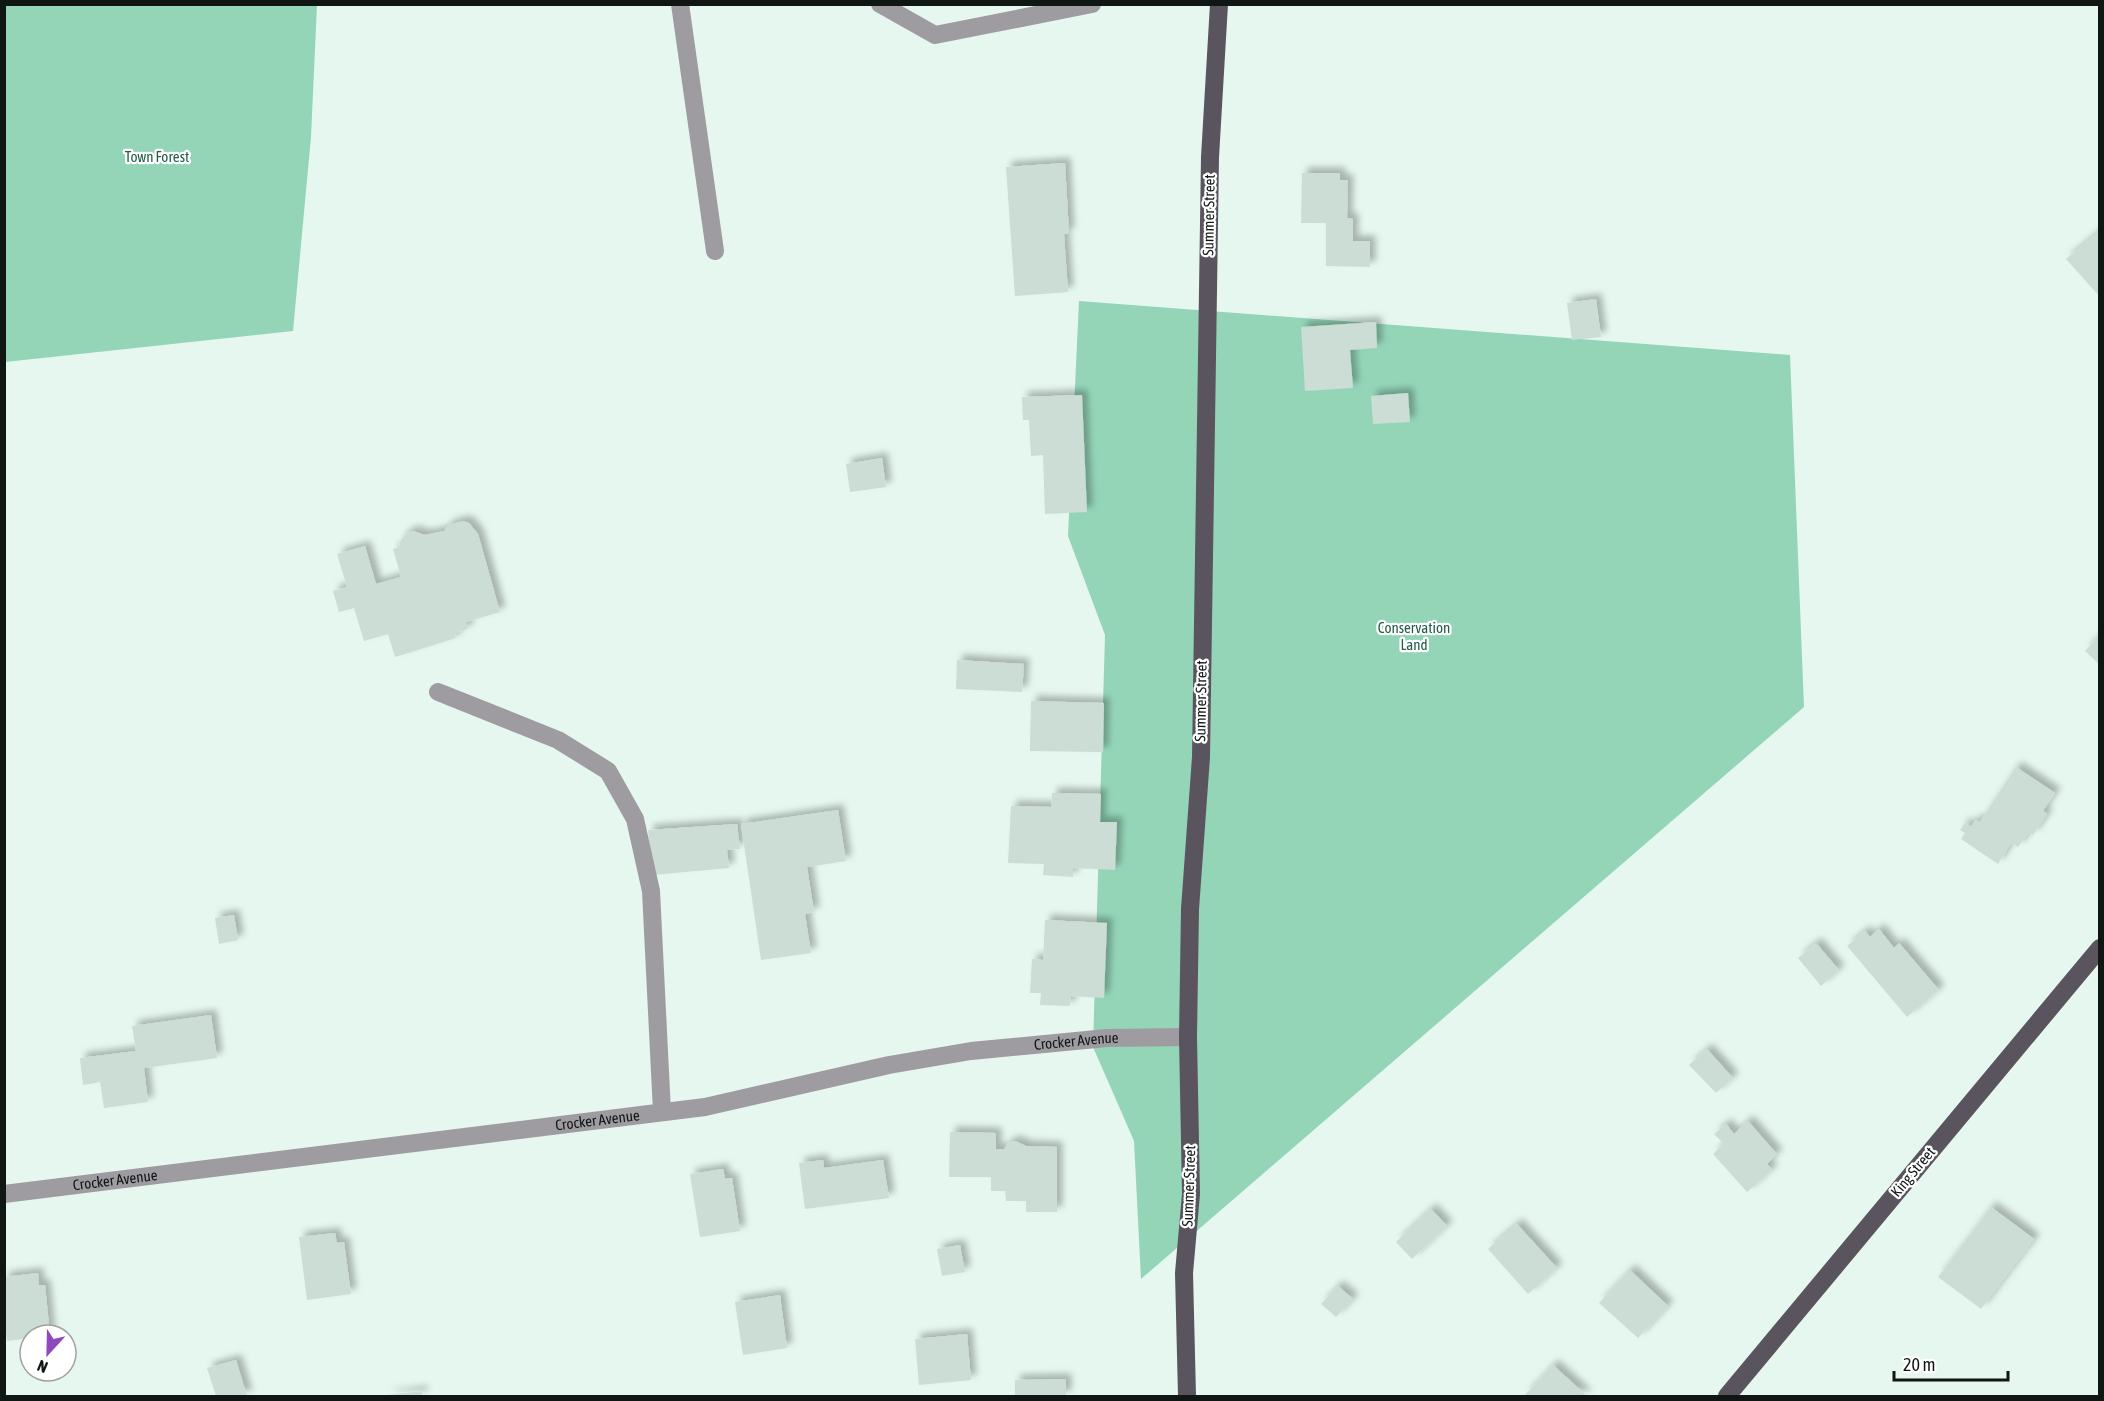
<svg xmlns="http://www.w3.org/2000/svg" width="2104" height="1401" font-family="'Asap Condensed',sans-serif">
	<style>
		.green { fill: #94d5b8 }
		.building { fill: #cbddd4; filter: url(#shadow) }
		.lines { fill: none; stroke-linecap: round; stroke-linejoin: round }
		.minor { stroke: #9e9ba1; stroke-width: 18 }
		.major { stroke: #5a545f; stroke-width: 18 }
		.labels { text-anchor: middle; stroke-width: 4.5; stroke-linejoin: round; paint-order: stroke }
		.park-label { font-size: 15px; fill: #225e47; stroke: #fff }
		.street-label { font-size: 15px; fill: #0f1613; stroke: #fff }
	</style>
	<defs>
		<filter id="shadow"><feDropShadow dx="5.5" dy="-5.5" stdDeviation="3" flood-color="#0004"/></filter>
	</defs>
	<rect width="100%" height="100%" fill="#e5f7ee"/>
	<path class="green" d="M4,5H317L311,137L293,331L5,362Z
		M1079,301L1790,355L1804,707L1141,1279L1134,1141L1093,1047L1105,635L1068,536Z"/>
	<path class="building" d="M1065,163L1069,233L1064,234L1068,292L1015,296L1006,167Z
		M1302,173H1340V180H1348L1347,218L1353,219V241H1370V267L1326,266V223H1301Z
		M2100,231V297L2066,259Z
		M1596,299L1601,337L1572,340L1567,303Z
		M1376,322L1377,348L1350,350L1353,388L1305,391L1301,327Z
		M1408,393L1410,422L1373,424L1371,396Z
		M1082,395L1087,512L1045,514L1043,455L1031,456L1029,420H1023L1022,397Z
		M882,458L886,487L850,492L846,464Z
		M463,521L469,523L478,534L500,612L466,622L468,629L455,633L456,638L395,657L388,634L364,641L354,608L339,612L333,591L347,587L337,554L365,546L376,584L401,577L393,549L399,547L401,540L406,534L413,531L425,535L444,531L449,525Z
		M2100,635V665L2085,651Z
		M957,660L1024,664L1022,692L956,689Z
		M1031,701L1104,703L1103,752L1030,751Z
		M2016,767L2055,793L2043,811L2047,814L2033,835L2029,832L2018,847L2011,843L1998,864L1961,839L1965,833L1960,830L1965,823L1971,827L1975,820L1980,822Z
		M1052,793L1101,794L1100,822H1117L1115,870L1073,868V877L1043,875L1044,864L1008,863L1011,806L1051,807Z
		M838,810L846,861L807,867L814,912L805,914L811,953L761,960L741,824Z
		M737,824L740,849L727,850L729,868L652,875L648,830Z
		M234,915L238,940L219,944L215,918Z
		M1045,920L1107,923L1104,998L1071,996L1070,1006L1040,1005L1041,993H1030L1032,959L1043,960Z
		M1879,929L1894,948L1899,943L1939,990L1907,1017L1847,946L1865,931L1870,937Z
		M1816,943L1839,970L1821,986L1798,958Z
		M211,1015L217,1058L144,1068L148,1102L104,1108L100,1082L83,1085L80,1058L136,1051L132,1026Z
		M1707,1049L1733,1078L1716,1093L1689,1065Z
		M1748,1121L1777,1154L1767,1164L1772,1170L1747,1192L1713,1154L1724,1144L1714,1134L1726,1124L1734,1134Z
		M950,1132L996,1133V1149H1004L1008,1143L1015,1141L1026,1146L1057,1147V1212H1026V1201H1006L1005,1191H991V1177H949Z
		M823,1160L824,1168L883,1160L889,1198L805,1209L799,1163Z
		M723,1169L725,1179L732,1178L740,1231L700,1237L690,1174Z
		M1991,1207L2034,1239L1981,1309L1938,1277Z
		M1431,1209L1447,1226L1412,1259L1396,1242Z
		M1517,1224L1557,1268L1528,1294L1488,1249Z
		M335,1233L337,1243L344,1242L351,1294L307,1300L299,1237Z
		M960,1245L965,1272L942,1276L937,1249Z
		M1630,1270L1668,1306L1638,1338L1599,1303Z
		M38,1273L39,1285H45L50,1335H30V1338L7,1341L4,1315V1277Z
		M1338,1286L1353,1299L1336,1317L1321,1304Z
		M780,1295L787,1348L743,1355L735,1302Z
		M967,1334L971,1380L919,1385L915,1339Z
		M236,1360L247,1396H216L207,1368Z
		M1553,1365L1587,1396H1524Z
		M1066,1379V1396H1015V1380Z
		M422,1391V1396H388V1395Z"/>
	<g class="lines">
		<g class="minor">
			<path d="M680,4L715,251"/>
			<path d="M880,4L935,35L1092,4"/>
			<path d="M438,692L558,740L608,771L635,819L651,891L662,1112"/>
			<path id="s1" d="M4,1194L705,1107L889,1065L971,1051L1107,1038L1188,1037"/>
		</g>
		<path class="major" d="M1187,1396L1184,1273L1191,1194L1188,1037L1190,909L1201,757L1210,157L1219,4
			M1727,1396L2100,948"/>
	</g>
	<g class="labels">
		<g class="park-label">
			<text x="157" y="162">Town Forest</text>
			<text x="1414" y="633">Conservation<tspan x="1414" dy="17">Land</tspan></text>
		</g>
		<g class="street-label">
			<text transform="translate(1209 215) rotate(-89)" y="5">Summer Street</text>
			<text transform="translate(1201 701) rotate(-89)" y="5">Summer Street</text>
			<text dy="5" stroke="none"><textPath href="#s1" startOffset="1084">Crocker Avenue</textPath></text>
			<text dy="5" stroke="none"><textPath href="#s1" startOffset="598">Crocker Avenue</textPath></text>
			<text transform="translate(1913 1172) rotate(-50)" y="5">King Street</text>
			<text dy="5" stroke="none"><textPath href="#s1" startOffset="112">Crocker Avenue</textPath></text>
			<text transform="translate(1189 1186) rotate(-88)" y="5">Summer Street</text>
		</g>
	</g>
	<rect width="2104" height="1401" fill="none" stroke="#0f1613" stroke-width="12"/>
	<g transform="translate(48 1353) rotate(202)"><circle r="28" fill="#ffffff" stroke="#9fa2a1" stroke-width="1.5"/>
	<path d="M0-4.5L10 22L0 15L-10 22Z" fill="#8d49bd"/>
	<text y="-9" font-size="16" font-weight="bold" text-anchor="middle" fill="#0f1613">N</text>
	</g>
	<path d="M1894 1371v9h114v-9" fill="none" stroke="#0f1613" stroke-width="3"/>
	<text x="1903" y="1371" font-size="18" fill="#0f1613" stroke="#ffffff" stroke-width="4.5" paint-order="stroke">20 m</text>
</svg>
